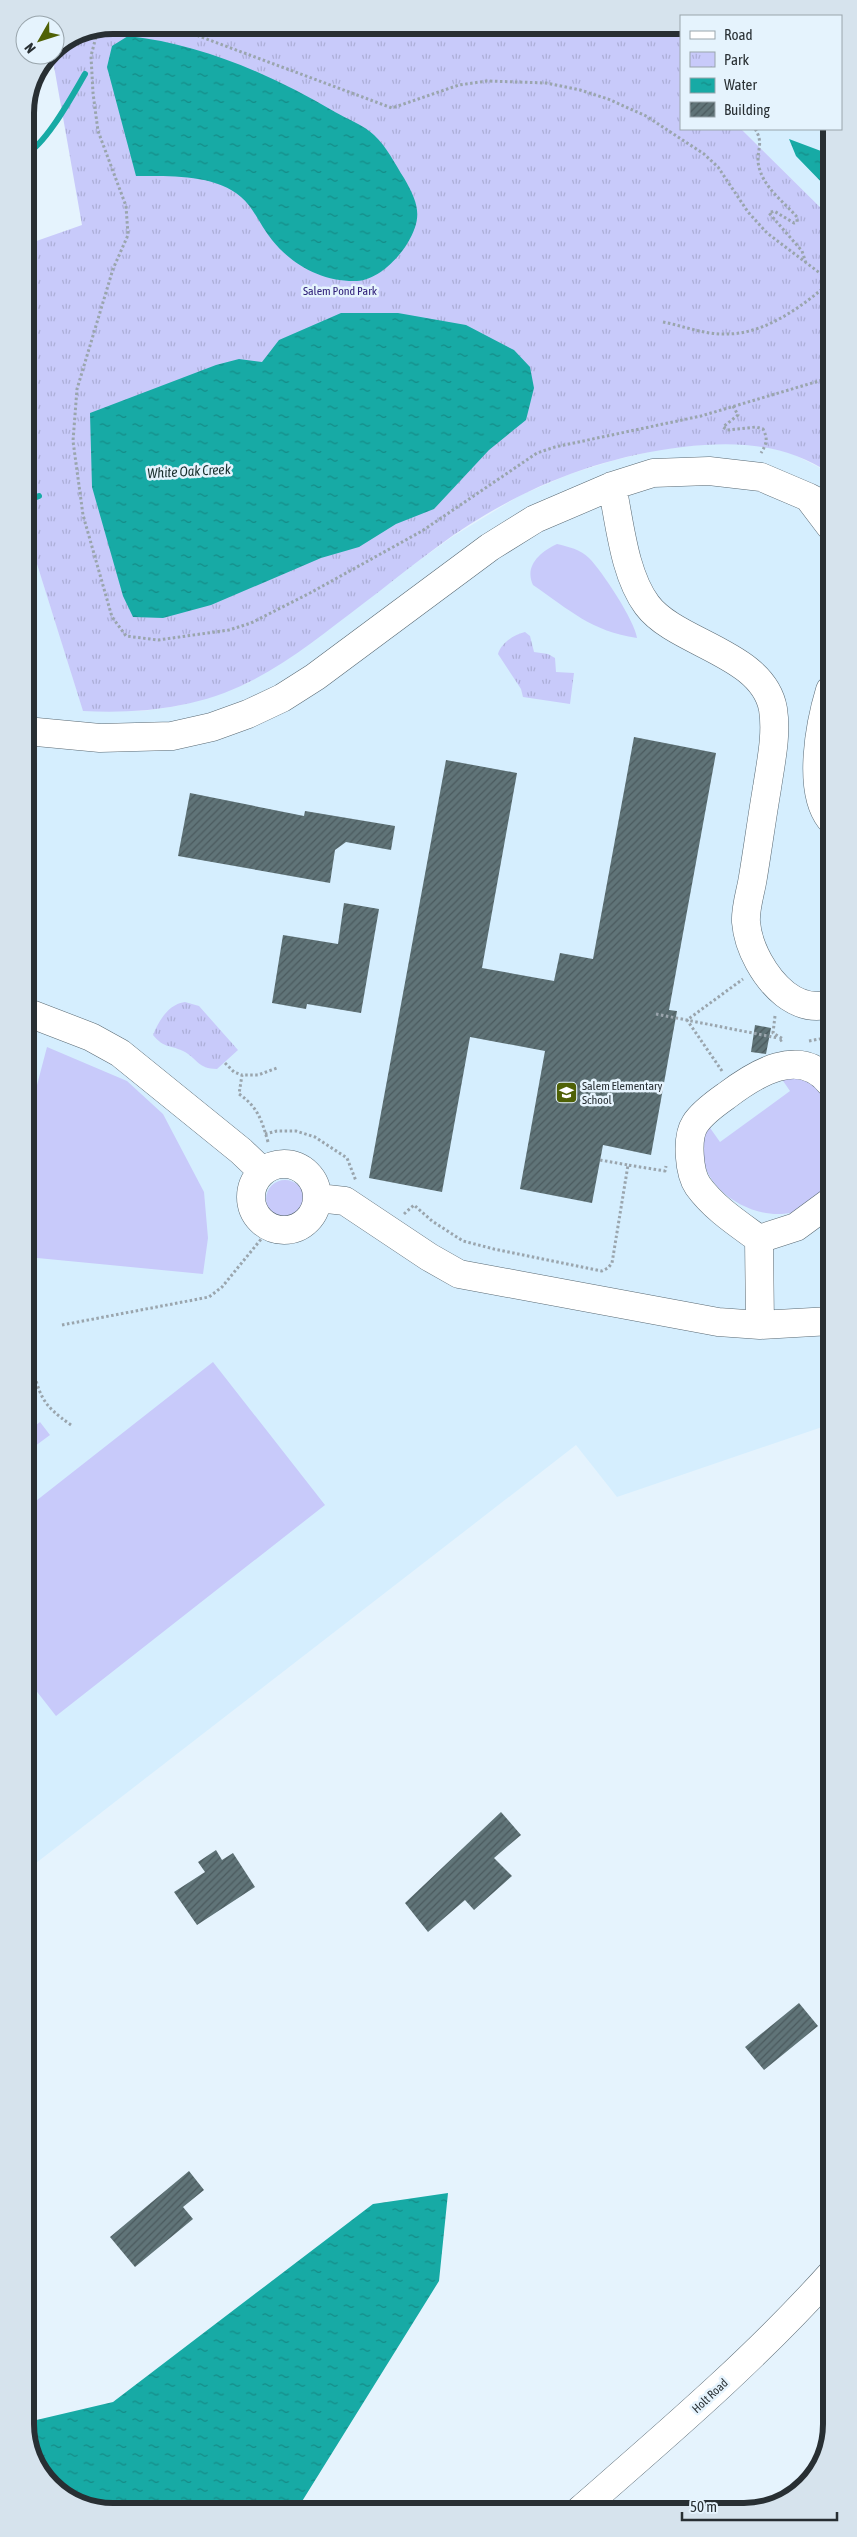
<svg xmlns="http://www.w3.org/2000/svg" width="857" height="2537" font-family="'Asap Condensed',sans-serif">
	<style>
		.built { fill: #d5eefe }
		.grass { fill: #c8cafa }
		.park { fill: url(#park-tufts) }
		.water { fill: url(#water-ripples) }
		.lines { fill: none; stroke-linecap: round; stroke-linejoin: round }
		.stream { stroke: #17aaa5; stroke-width: 6 }
		.building { fill: url(#building-hatch) }
		.minor-casing { stroke: #596973; stroke-width: 29 }
		.path { stroke: #9aa5ad; stroke-width: 3; stroke-dasharray: 2.5 2.5; stroke-linecap: butt }
		.minor { stroke: #fff; stroke-width: 28 }
		.labels { text-anchor: middle; stroke-width: 5; stroke-linejoin: round; paint-order: stroke }
		.park-label { font-size: 12px; fill: #31227b; stroke: #e5f3fd }
		.poi-label { font-size: 12px; fill: #282f33; stroke: #e5f3fd; text-anchor: start }
		.street-label { font-size: 12px; fill: #282f33; stroke: #e5f3fd }
		.water-label { font-size: 14px; font-style: italic; fill: #1a302e; stroke: #e5f3fd }
		.rim { fill: none; stroke: #282f33; stroke-width: 6 }
	</style>
	<defs>
		<pattern id="park-tufts" width="24" height="20" patternUnits="userSpaceOnUse" patternTransform="scale(1.25)"><rect width="24" height="20" fill="#c8cafa"/><path d="M3 7l-1-3M5 7V3M7 7l1-3M15 17l-1-3M17 17v-4M19 17l1-3" fill="none" stroke="#acaed7"/></pattern>
		<pattern id="water-ripples" width="26" height="14" patternUnits="userSpaceOnUse" patternTransform="scale(1.25)"><rect width="26" height="14" fill="#17aaa5"/><path d="M2 4q2-2 4 0t4 0M15 11q2-2 4 0t4 0" fill="none" stroke="#158b87"/></pattern>
		<pattern id="building-hatch" width="6" height="6" patternUnits="userSpaceOnUse" patternTransform="scale(1.25)"><rect width="6" height="6" fill="#607478"/><path d="M-1 1l2-2M0 6l6-6M5 7l2-2" fill="none" stroke="#4b5a5e"/></pattern>
	</defs>
	<rect width="100%" height="100%" fill="#e5f3fd"/>
	<path class="built" d="M741,129H829V216Z
		M716,443H739L767,447L793,454L830,473L831,1424L617,1497L576,1445L27,1870L26,529L83,710L143,711L177,706L211,697L248,683L452,537L519,496L570,474L615,460L657,450Z"/>
	<path class="grass" d="M557,544C569,547 580,549 589,558C602,571 635,621 637,638C591,631 571,611 533,585C524,566 540,552 557,544Z
		M47,1047L127,1081L163,1114L204,1192L208,1238L203,1274L27,1257L26,1127Z
		M792,1073L812,1082L830,1099V1190C820,1197 806,1209 794,1212C746,1225 681,1175 708,1125L720,1142L790,1091L779,1075Z
		M266 1199a19 19 0 1 1 38 0a19 19 0 1 1-38 0Z
		M213,1362L325,1505L56,1716L27,1679V1508Z
		M40,1422L50,1435L27,1452V1432Z"/>
	<path class="park" d="M113,25H237L243,32L256,25H393L394,27L681,26V129H741L829,216L830,473C784,443 735,441 683,447C613,455 545,479 485,515C442,540 404,573 364,603C327,631 291,661 249,682C198,708 140,714 83,711L26,529L25,245L82,225L52,55H55V48L79,32Z
		M525,632L530,636L534,652L548,654L555,658L556,672L574,673L570,704L523,697L521,689L498,654C501,643 515,634 525,632Z
		M185,1002L199,1006L238,1050L217,1069C198,1069 197,1058 183,1051C168,1044 165,1049 153,1035C159,1020 169,1004 185,1002Z"/>
	<path class="water" d="M128,36C202,44 272,75 335,112C347,119 364,125 374,135C387,147 395,164 404,178C419,204 423,218 407,244C397,260 377,280 357,281C323,282 293,266 272,240C261,227 254,208 241,197C215,174 169,176 136,176L107,67L112,46Z
		M789,139L829,154V190L796,156Z
		M341,313H398L466,325L514,350L530,367L534,388L526,420L489,450L434,509L396,524L359,547L321,558L211,605L163,618L133,617L123,596L92,487L90,413L216,365L239,359L262,362L279,340Z
		M448,2193L439,2281L296,2511L107,2512L55,2490L28,2447V2422L113,2402L373,2204Z"/>
	<g class="lines">
		<path class="stream" d="M25,155C47,143 72,96 85,74
			M26,501L39,496"/>
	</g>
	<path class="building" d="M634,737L716,753L669,1010L677,1011L651,1155L603,1145L592,1203L520,1189L545,1051L470,1037L442,1192L369,1178L446,760L517,773L482,968L554,981L560,953L593,959Z
		M190,793L304,816L305,811L395,826L391,850L346,842L335,850L330,883L178,856Z
		M344,903L379,909L361,1013L307,1004L306,1009L272,1003L283,935L338,944Z
		M755,1025L771,1028L766,1054L751,1052Z
		M501,1812L521,1835L494,1858L512,1876L474,1910L465,1900L428,1932L405,1903Z
		M216,1850L222,1860L233,1853L255,1887L197,1925L174,1892L205,1872L198,1862Z
		M799,2003L818,2026L764,2070L745,2047Z
		M189,2171L204,2190L183,2207L193,2219L135,2267L110,2237Z"/>
	<g class="lines">
		<defs>
			<path id="minor" d="M612,486C620,524 624,574 647,605C676,644 763,653 773,709C777,735 771,761 767,788C762,817 758,847 753,877C751,891 745,908 746,922C748,948 765,978 785,994C798,1004 813,1009 830,1004
				M830,508L808,497L830,526
				M830,690C820,723 807,789 830,819
				M26,731L100,738L172,736L212,727L248,714L282,698L315,677L490,547L535,519L612,486L653,473L709,471L761,477L808,497
				M26,1012L91,1037L120,1053L241,1151L262,1171
				M251 1197a33 33 0 1 1 66 0a33 33 0 1 1-66 0Z
				M318,1198L345,1201L429,1257L459,1274L718,1322L760,1325L831,1321
				M759,1239C737,1223 714,1208 698,1186C689,1173 686,1138 695,1124C702,1113 716,1103 726,1096C755,1074 800,1045 830,1083
				M759,1239L760,1325
				M759,1239L796,1227L830,1202
				M580,2510C667,2434 754,2360 832,2273"/>
		</defs>
		<use href="#minor" class="minor-casing"/>
		<path class="path" d="M169,25L392,108L459,85L487,81L546,83L580,90L608,99L646,116L704,154L718,167L748,212L767,233L829,280
			M105,26L97,33L91,56L93,93L98,131L126,206L128,235L113,269L77,389L73,441L83,515L112,617L126,636L158,640L229,630L251,623L310,593L422,531L537,453L555,447L701,416L829,378
			M755,129C765,144 755,152 759,167C764,188 783,201 797,217V222L794,223L774,211L769,213L802,251L806,263
			M663,322C684,326 705,335 727,334C765,334 803,306 829,283
			M733,406L738,415L723,427L727,430L756,427L763,429C768,439 767,443 761,453
			M656,1014L778,1038
			M775,1016L773,1033L783,1039L778,1042
			M809,1041L830,1037
			M225,1063L234,1072L242,1075
			M722,1071L687,1020L743,979
			M265,1134L277,1131H296L315,1137L347,1158L356,1181
			M268,1142C262,1121 258,1107 239,1094L242,1075H258L277,1068
			M600,1160L628,1165
			M404,1214L414,1205L432,1221L463,1241L494,1249L602,1271L608,1268L612,1263L628,1165L665,1171L666,1166
			M62,1325L209,1297L222,1287L271,1227
			M31,1362C40,1396 41,1404 71,1425"/>
		<use href="#minor" class="minor"/>
	</g>
	<defs>
		<symbol id="school-square" viewBox="-11 -11 22 22"><rect x="-9" y="-9" width="18" height="18" rx="4" fill="#4f6106" stroke="#e5f3fd"/><path d="M0-5L7-2L0 1L-7-2ZM-4 1L0 2.5L4 1V4Q0 6-4 4Z" fill="#fff"/></symbol>
	</defs>
	<g fill-rule="evenodd">
		<use href="#school-square" x="554" y="1080" width="25" height="25"/>
	</g>
	<g class="labels">
		<g class="park-label">
			<text x="340" y="295">Salem Pond Park</text>
		</g>
		<g class="poi-label">
			<text x="582" y="1090">Salem Elementary<tspan x="582" dy="14">School</tspan></text>
		</g>
		<g class="street-label">
			<text transform="translate(710 2396) rotate(-43)" y="4">Holt Road</text>
		</g>
		<g class="water-label">
			<text transform="translate(189 471) rotate(-3)" y="5">White Oak Creek</text>
		</g>
	</g>
	<path d="M0 0H857V2537H0ZM113 34H744A79 79 0 0 1 823 113V2424A79 79 0 0 1 744 2503H113A79 79 0 0 1 34 2424V113A79 79 0 0 1 113 34Z" fill="#d6e3ed" fill-rule="evenodd"/>
	<path class="rim" d="M113 34H744A79 79 0 0 1 823 113V2424A79 79 0 0 1 744 2503H113A79 79 0 0 1 34 2424V113A79 79 0 0 1 113 34Z"/>
	<rect x="680" y="15" width="162" height="115" fill="#e5f3fd" stroke="#99a5ac"/>
	<rect x="690" y="31" width="25" height="8" fill="#ffffff" stroke="#99a5ac"/>
	<text x="724" y="40" font-size="15" fill="#282f33">Road</text>
	<rect x="690" y="52" width="25" height="15" fill="url(#park-tufts)" stroke="#99a5ac"/>
	<text x="724" y="65" font-size="15" fill="#282f33">Park</text>
	<rect x="690" y="78" width="25" height="15" fill="url(#water-ripples)" stroke="#99a5ac"/>
	<text x="724" y="90" font-size="15" fill="#282f33">Water</text>
	<rect x="690" y="102" width="25" height="15" fill="url(#building-hatch)" stroke="#99a5ac"/>
	<text x="724" y="115" font-size="15" fill="#282f33">Building</text>
	<g transform="translate(40 40) rotate(231)"><circle r="24" fill="#e5f3fd" stroke="#99a5ac"/>
	<path d="M0-4L9 19L0 12L-9 19Z" fill="#4f6106"/>
	<text y="-8" font-size="14" font-weight="bold" text-anchor="middle" fill="#282f33">N</text>
	</g>
	<path d="M682 2512v8h155v-8" fill="none" stroke="#282f33" stroke-width="2.5"/>
	<text x="690" y="2512" font-size="15" fill="#282f33" stroke="#e5f3fd" stroke-width="4" paint-order="stroke">50 m</text>
</svg>
